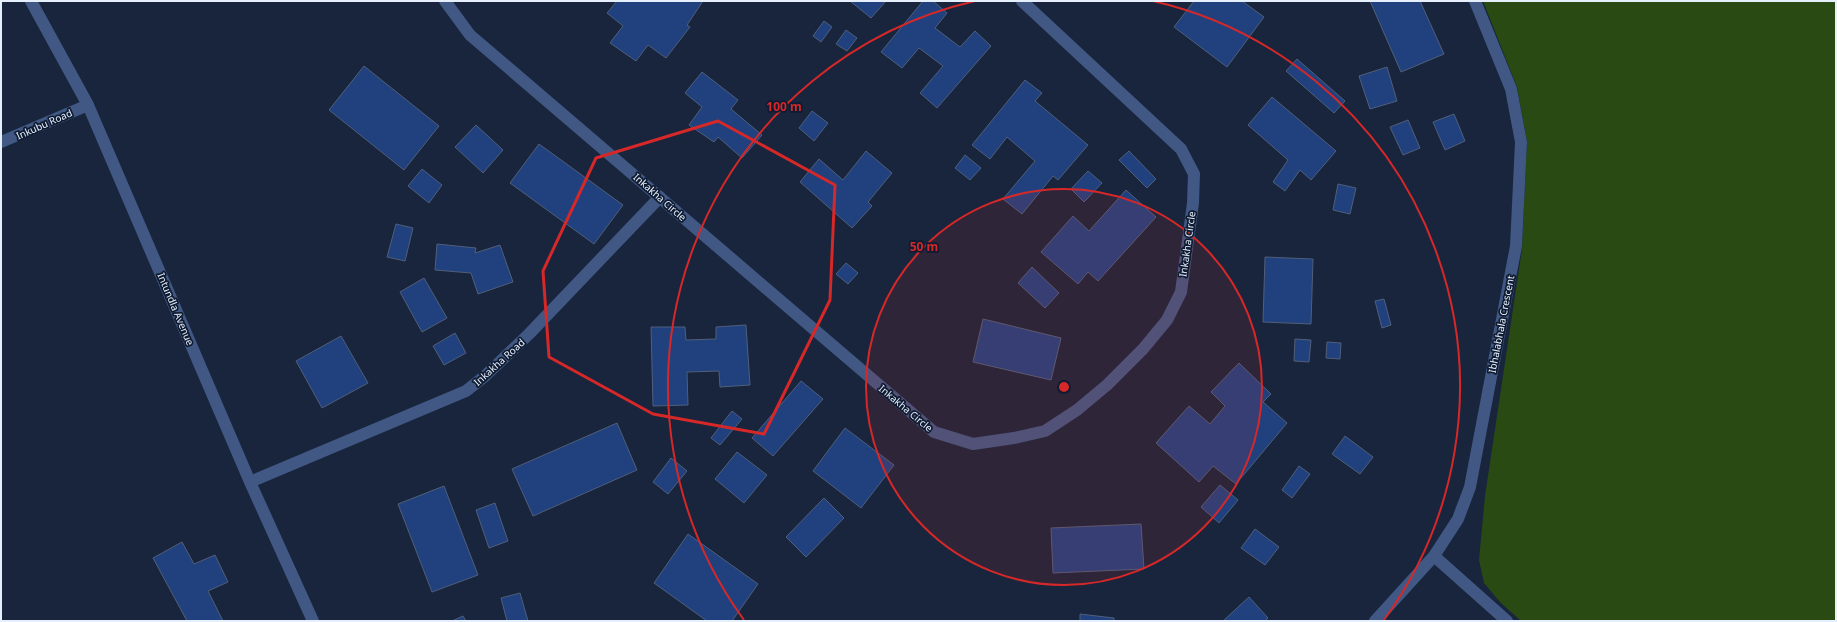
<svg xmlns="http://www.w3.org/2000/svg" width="1837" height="622" font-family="'Noto Sans',sans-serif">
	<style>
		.green { fill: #294b13 }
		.building { fill: #20417e; stroke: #505f7a }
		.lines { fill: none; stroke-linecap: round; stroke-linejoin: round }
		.street { stroke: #405883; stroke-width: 12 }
		.marked { fill: none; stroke: #d62828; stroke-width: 3; stroke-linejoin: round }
		.ring { fill: none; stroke: #d62828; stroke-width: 2 }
		.labels { text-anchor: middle; stroke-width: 3.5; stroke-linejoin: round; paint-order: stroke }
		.street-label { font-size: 10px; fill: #e5effe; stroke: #0f1b31 }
		.centre { fill: #d62828; stroke: #0f1b31; stroke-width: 2 }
		.ring-label { font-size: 12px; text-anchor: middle; font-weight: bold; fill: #d62828; stroke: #0f1b31; stroke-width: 3.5; stroke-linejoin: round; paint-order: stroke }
	</style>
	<rect width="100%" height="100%" fill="#18253c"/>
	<path class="green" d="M1483,1H1836V621H1521L1500,602L1484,583L1479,560L1485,496L1522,249L1527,141L1517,87Z"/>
	<path class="building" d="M617,1H703L687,25L690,27L666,58L648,45L636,61L610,43L623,26L607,13Z
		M850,1H886L871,18Z
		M923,1H933L947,13L935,28L960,47L975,31L991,46L937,108L920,93L943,66L919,48L902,68L881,52Z
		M1194,1H1242L1264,17L1227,67L1174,27Z
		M1370,1H1420L1444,54L1401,72Z
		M824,21L832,27L821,42L813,36Z
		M846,30L857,38L847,51L836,44Z
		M1297,59L1345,101L1334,113L1286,71Z
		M364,66L439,126L404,170L329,110Z
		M1387,67L1397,101L1370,109L1359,76Z
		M702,72L738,100L731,109L762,135L742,158L718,137L714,142L689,125L702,107L685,93Z
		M1025,80L1042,93L1035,101L1088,145L1058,180L1053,176L1022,214L1003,199L1035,161L1007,137L990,159L972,145Z
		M1272,97L1336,151L1311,180L1300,170L1285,191L1273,182L1288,160L1248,125Z
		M812,111L828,123L814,141L799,128Z
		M1454,114L1465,141L1445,150L1433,122Z
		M1408,120L1420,148L1403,155L1390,127Z
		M476,125L503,150L483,173L455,147Z
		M539,144L623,205L594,244L510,183Z
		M866,151L892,173L868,202L872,206L852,228L800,182L819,159L843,180Z
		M1129,151L1156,179L1147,188L1119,160Z
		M965,155L981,168L970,180L955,168Z
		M422,169L442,185L429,203L408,186Z
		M1088,171L1102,183L1084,202L1071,189Z
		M1338,184L1356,188L1350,214L1333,210Z
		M1126,190L1156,217L1098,281L1088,272L1078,284L1041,252L1073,216L1089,231Z
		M396,224L413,228L405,261L387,257Z
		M437,244L476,248L475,253L500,245L513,282L478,294L471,273L435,270Z
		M1265,257L1313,259L1311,324L1263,322Z
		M846,263L858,273L848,284L836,274Z
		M1032,267L1059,293L1045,308L1018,283Z
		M424,278L447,318L422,332L400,292Z
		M1384,299L1391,325L1382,328L1375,301Z
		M983,319L1061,338L1051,380L973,362Z
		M746,325L750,385L720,387L719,371L687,372L688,405L653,406L651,327H685L686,340L716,339V327Z
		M455,333L466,353L444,365L433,346Z
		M341,336L368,383L322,408L296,361Z
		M1295,339L1311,340L1309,362L1294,361Z
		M1327,342L1341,343L1340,359L1326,358Z
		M1239,363L1271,394L1263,402L1287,423L1236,484L1213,466L1199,482L1156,443L1189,406L1210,424L1225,406L1211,392Z
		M801,381L823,399L773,456L752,438Z
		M732,411L742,419L720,445L711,438Z
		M617,423L637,470L533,516L512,469Z
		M845,428L894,465L861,508L813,471Z
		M1345,436L1373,457L1360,474L1332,454Z
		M737,452L767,475L744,503L715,479Z
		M671,458L687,471L668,494L653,482Z
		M1299,466L1310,474L1292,498L1282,490Z
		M1220,485L1238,500L1219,523L1201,507Z
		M444,486L478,575L432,592L398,504Z
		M824,498L844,518L806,557L786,537Z
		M495,503L508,541L489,548L476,510Z
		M1141,524L1144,569L1053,573L1051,528Z
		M1255,529L1279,547L1265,565L1241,548Z
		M688,534L758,584L732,621H707L654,583Z
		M182,542L194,564L215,555L228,582L208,591L223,621H187L153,558Z
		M520,593L528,621H507L501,598Z
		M1249,597L1268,618L1265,621H1223Z
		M1080,614L1114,618V621H1080Z
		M463,616L466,621H452Z"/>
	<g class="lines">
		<path class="street" d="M31,1L88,105L250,482L313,621
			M445,1L470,35L934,432L973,444L1014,438L1045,431L1077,410L1107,385L1143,349L1167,320L1181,292L1193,203L1194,174L1181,149L1022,1
			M1,142L88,105
			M250,482L466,391L485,376L529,334L660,197
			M1434,556L1507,621
			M1375,621L1434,556L1458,519L1470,487L1516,246L1521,142L1511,89L1475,1"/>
	</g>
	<path class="marked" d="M718,121L835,185L830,300L764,434L653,414L549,357L543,271L596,158Z"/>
	<circle cx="1064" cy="387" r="198" fill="#d62828" fill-opacity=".12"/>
	<g class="ring">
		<circle cx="1064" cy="387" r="198"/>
		<path d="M744 620A396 396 0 0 1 975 1M1153 1A396 396 0 0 1 1384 620"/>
	</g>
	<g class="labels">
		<g class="street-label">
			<text transform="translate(44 124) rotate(-24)" y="4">Inkubu Road</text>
			<text transform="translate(660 197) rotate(41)" y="4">Inkakha Circle</text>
			<text transform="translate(1187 244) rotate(-82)" y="4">Inkakha Circle</text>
			<text transform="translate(176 309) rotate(67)" y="4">Intundla Avenue</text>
			<text transform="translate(1501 324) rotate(-79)" y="4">Ibhalabhala Crescent</text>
			<text transform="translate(499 362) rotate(-42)" y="4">Inkakha Road</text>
			<text transform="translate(906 408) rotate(40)" y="4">Inkakha Circle</text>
		</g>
	</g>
	<circle cx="1064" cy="387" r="6" class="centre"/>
	<g class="ring-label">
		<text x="784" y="111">100 m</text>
		<text x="924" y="251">50 m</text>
	</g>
	<rect width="1837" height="622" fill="none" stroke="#e5effe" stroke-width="4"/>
</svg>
